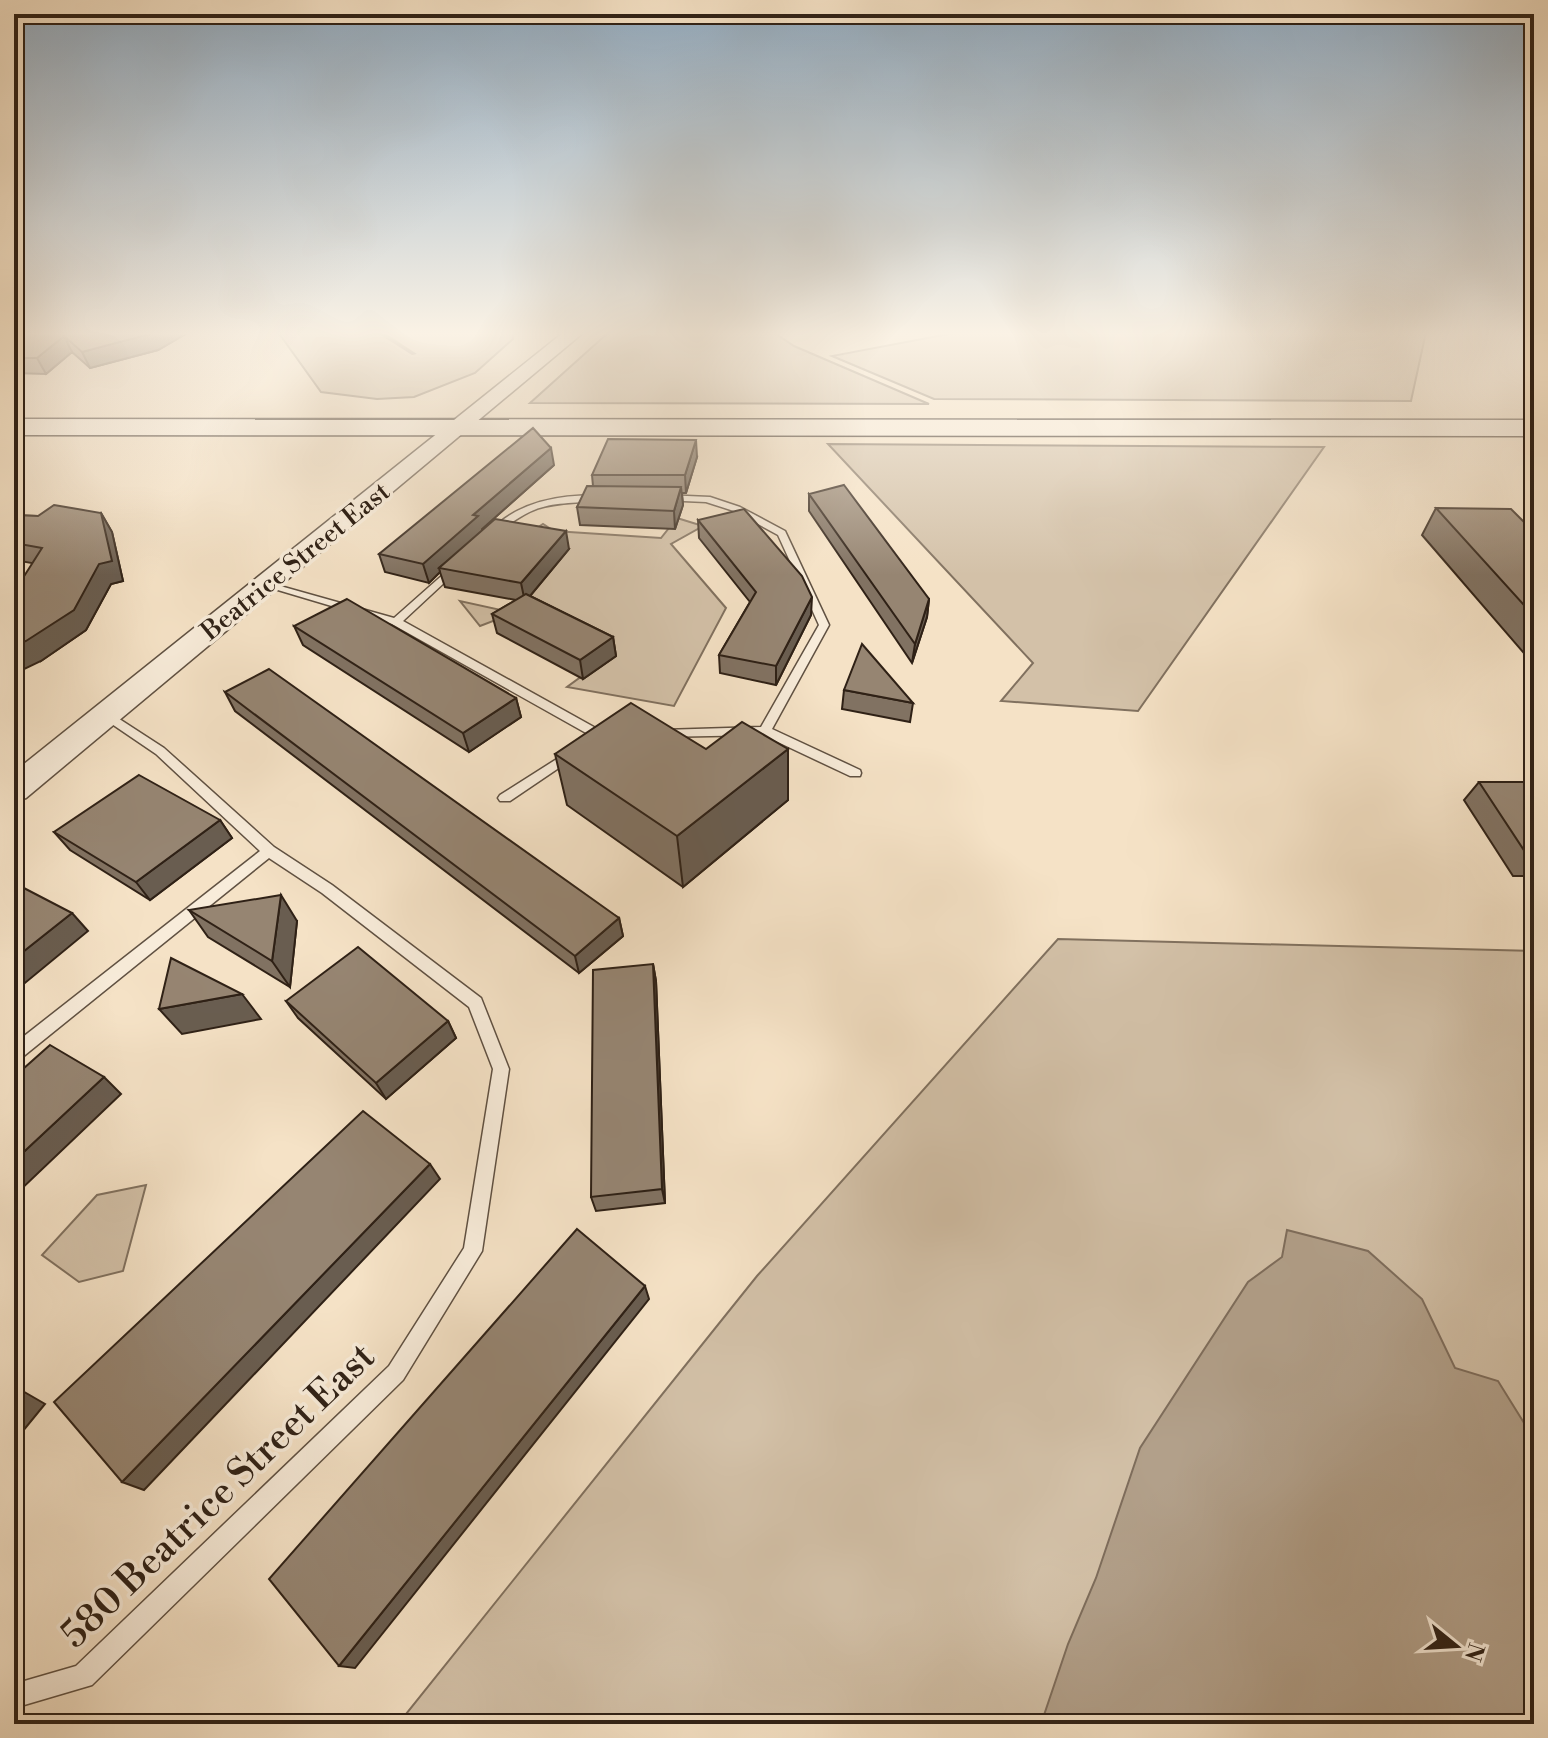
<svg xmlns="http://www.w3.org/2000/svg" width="1548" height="1738" font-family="'Libre Bodoni',serif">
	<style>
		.green { fill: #d3c1a8; stroke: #81715f; stroke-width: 2 }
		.water { fill: #b2a08a; stroke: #7e6d5c; stroke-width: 2 }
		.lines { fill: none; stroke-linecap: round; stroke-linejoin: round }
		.stream { fill: #7e6d5c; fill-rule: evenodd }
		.service-casing { stroke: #605142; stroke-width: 3 }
		.tertiary-casing { stroke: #605142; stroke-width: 3 }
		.secondary-casing { stroke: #2f2116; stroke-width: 3 }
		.service { fill: #f8ecda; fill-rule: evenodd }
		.tertiary { fill: #f8ecda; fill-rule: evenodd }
		.secondary { fill: #f8ecda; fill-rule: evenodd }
		.wall { fill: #817262; stroke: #2f2116; stroke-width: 2 }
		.shaded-wall { fill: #695d50; stroke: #2f2116; stroke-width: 2 }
		.building { fill: #968572; stroke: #2f2116; stroke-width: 2 }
		.labels { text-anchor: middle; stroke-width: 7; stroke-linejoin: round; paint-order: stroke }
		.far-street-label { font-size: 26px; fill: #2f2116; stroke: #f8ecda }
		.near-street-label { font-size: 38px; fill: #2f2116; stroke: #f8ecda }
	</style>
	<rect width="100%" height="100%" fill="#f5e2c6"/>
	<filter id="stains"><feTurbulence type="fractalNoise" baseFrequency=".0025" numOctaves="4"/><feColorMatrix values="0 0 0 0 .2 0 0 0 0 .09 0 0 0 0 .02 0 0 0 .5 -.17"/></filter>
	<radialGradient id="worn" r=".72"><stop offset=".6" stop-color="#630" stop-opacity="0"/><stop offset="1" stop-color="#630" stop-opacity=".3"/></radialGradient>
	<path class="green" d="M278,332H514L513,339L475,373L414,397L377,399L321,392Z
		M609,332H773L794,346L929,404L530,403Z
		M959,332H1426L1411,401L934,399L832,356Z
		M828,444L1324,447L1138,711L1001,701L1033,663Z
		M677,518L703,526L671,544L726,608L674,706L567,687L601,662L519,611L480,626L460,601L505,611L555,554L522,538L543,524L554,531L661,538Z
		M1058,939L1534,951V1724H398L757,1276Z
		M146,1185L123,1271L79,1282L42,1255L97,1195Z"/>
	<path class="water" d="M1287,1230L1368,1251L1422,1299L1455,1368L1498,1381L1534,1439V1724H1041L1068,1644L1096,1578L1140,1448L1248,1282L1282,1257Z"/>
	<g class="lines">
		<path class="stream" d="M376,332H383L417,354L412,355Z"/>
		<defs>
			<path id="service" d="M600,495L603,496V500C554,506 540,498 497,534L489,532C519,501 558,495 600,495Z
				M664,495L710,497L740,507L785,531L829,625L772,729L860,770L861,773L860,776H850L763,735L658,737L656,734L658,731L662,730L761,727L819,625L778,535L734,511L706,502L661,500V496Z
				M455,564L459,565V569L403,621L601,731L610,732L612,735L610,738H595L392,624L261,585L266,582L394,618Z
				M107,711L164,748L274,847L332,885L481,998L509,1069L482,1251L403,1380L92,1685L14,1708V1684L76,1666L389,1366L464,1248L493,1069L469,1007L322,893L269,858L20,1059L14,1061V1044L260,851L156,754L103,718L101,715L103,712Z
				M571,750L575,751L577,754L575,757L510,801H500L498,798L500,795Z"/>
			<path id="tertiary" d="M564,332H584L26,798L14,802V772Z"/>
			<path id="secondary" d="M14,419L1534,420V436L14,435Z"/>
		</defs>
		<use href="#service" class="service-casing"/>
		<use href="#tertiary" class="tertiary-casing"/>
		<use href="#secondary" class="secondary-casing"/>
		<use href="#service" class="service"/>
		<use href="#tertiary" class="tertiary"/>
		<use href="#secondary" class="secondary"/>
	</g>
	<path class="wall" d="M14,332H189L158,350L90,368L72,352L46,374L14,373Z
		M697,457L686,493H682L683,505L675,529L580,525L577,507L593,486L592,475Z
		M554,465L482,529V530L569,549L530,596L613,637L616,656L583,679L497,633L492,614L516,600L445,587L440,572L429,583L385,572L379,554Z
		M809,494L929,599L927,617L912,663L809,511Z
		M1436,508L1534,532V659H1529L1422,535Z
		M101,513L112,532L123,581L111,584L86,630L41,661L32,563L14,560V515L38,516Z
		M698,520L811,615L776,685L720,673L719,655L750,602L699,538Z
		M294,626L516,698L521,717L469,752L303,645Z
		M844,690L913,703L910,722L842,709Z
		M225,692L619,918L623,936L579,973L235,711Z
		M706,749H788V800L683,887L567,805L555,754Z
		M1479,782H1534V876H1513L1464,800Z
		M220,820L232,838L150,900L70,850L54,832Z
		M189,910L297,921L290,987L208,937Z
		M653,964L656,981L665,1203L596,1211L591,1197Z
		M286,1001L448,1021L456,1038L386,1099L298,1018Z"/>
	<path class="shaded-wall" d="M154,332H189L158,350L90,368L82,352Z
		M64,336L72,352L46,374L37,358Z
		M696,440L697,457L686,493L685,475Z
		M551,448L554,465L482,529L483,534L439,568L440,572L429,583L423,564L473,515Z
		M681,487L683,505L675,529L674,511Z
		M101,513L112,532L123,581L111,584L86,630L41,661L14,674V647Z
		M566,531L569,549L525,602L521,583Z
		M812,597L811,615L776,685V666Z
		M929,599L927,617L912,663L915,644Z
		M613,637L616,656L583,679L580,660Z
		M516,698L521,717L469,752L463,733Z
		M788,749V800L683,887L677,836Z
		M220,820L232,838L150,900L136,882Z
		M281,895L297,921L290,987L272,961Z
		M72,913L88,931L14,992V959Z
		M619,918L623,936L579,973L575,956Z
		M653,964L656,981L665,1203L662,1189Z
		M242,994L261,1019L182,1034L159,1009Z
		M448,1021L456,1038L386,1099L376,1083Z
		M104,1077L121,1094L14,1196V1161Z
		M430,1164L440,1179L144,1490L122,1482Z
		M645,1286L649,1299L355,1668L339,1666Z
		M14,1386L45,1404L14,1442Z
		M175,1722H197V1724H175Z"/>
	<path class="building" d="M14,332H154L150,334L82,352L64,336L37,358H14Z
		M533,428L551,448L473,515L478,516L423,564L379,554Z
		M608,439L696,440L685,475H592Z
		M844,485L929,599L915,644L809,494Z
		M587,486L681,487L674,511L577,507Z
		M54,505L101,513L112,561L99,564L74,610L26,641L14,647V592L42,548L14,543V515L38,516Z
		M1436,508L1511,509L1534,532V616Z
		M744,509L802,576L812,597L776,666L719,655L756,592L698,520Z
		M495,519L566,531L521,583L439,568Z
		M526,594L613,637L580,660L492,614Z
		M347,599L516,698L463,733L294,626Z
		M862,644L913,703L844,690Z
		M269,669L619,918L575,956L225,692Z
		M631,703L706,749L742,722L788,749L677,836L555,754Z
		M139,775L220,820L136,882L54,832Z
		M1479,782H1534V858H1529Z
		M20,886L72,913L14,959V891Z
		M281,895L272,961L189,910Z
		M358,947L448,1021L376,1083L286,1001Z
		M171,958L242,994L159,1009Z
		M653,964L662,1189L591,1197L593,970Z
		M50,1045L104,1077L14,1161V1077Z
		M363,1111L430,1164L122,1482L54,1402Z
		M577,1229L645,1286L339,1666L269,1579Z
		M14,1390L21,1395L14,1403Z"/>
	<linearGradient id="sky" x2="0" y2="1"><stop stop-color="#92acc2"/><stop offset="0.58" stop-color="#faf2e5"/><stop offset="1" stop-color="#faf2e5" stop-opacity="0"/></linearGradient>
	<rect width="1548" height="575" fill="url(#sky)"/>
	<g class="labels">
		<g class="far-street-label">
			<text transform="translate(295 561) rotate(-39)" y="9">Beatrice Street East</text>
		</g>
		<g class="near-street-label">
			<text transform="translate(217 1495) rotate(-44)" y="13">580 Beatrice Street East</text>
		</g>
	</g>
	<rect width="1548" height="1738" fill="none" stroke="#f5e2c6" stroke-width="48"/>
	<rect x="16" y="16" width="1516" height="1706" fill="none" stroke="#2f2116" stroke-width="4"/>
	<rect x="24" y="24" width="1500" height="1690" fill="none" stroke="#2f2116" stroke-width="2"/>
	<g transform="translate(1456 1646) rotate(108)" stroke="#f8ecda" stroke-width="6" paint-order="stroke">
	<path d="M0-6L14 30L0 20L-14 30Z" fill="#2f2116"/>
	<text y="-12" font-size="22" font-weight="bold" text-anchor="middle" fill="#2f2116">N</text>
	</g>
	<rect width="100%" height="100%" filter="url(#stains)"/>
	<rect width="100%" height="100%" fill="url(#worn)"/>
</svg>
